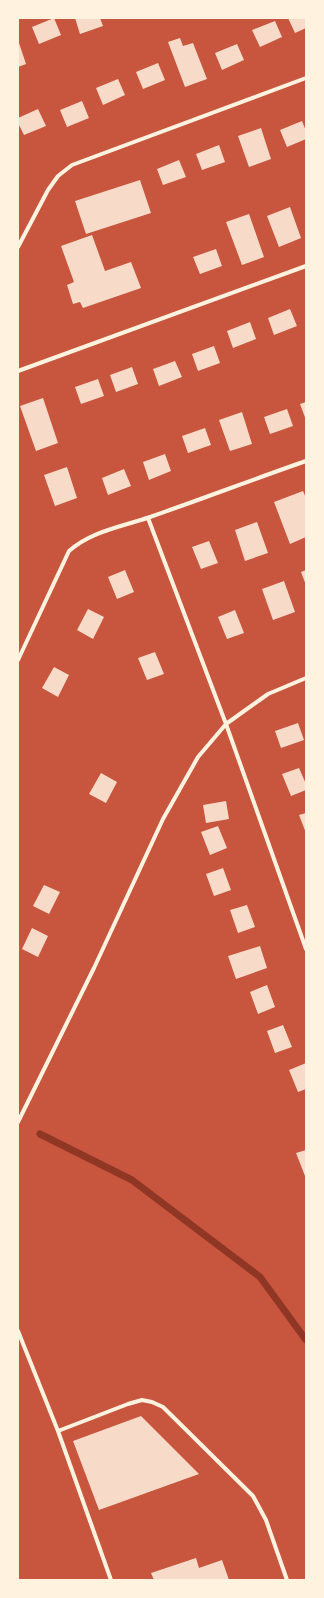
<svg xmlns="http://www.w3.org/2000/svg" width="324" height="1598" font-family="'DM Sans',sans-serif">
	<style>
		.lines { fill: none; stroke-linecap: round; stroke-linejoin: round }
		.stream { stroke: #8f3625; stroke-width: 7 }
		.building { fill: #f7dbc8 }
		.minor { stroke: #fff3e0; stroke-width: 4 }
	</style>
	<rect width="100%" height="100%" fill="#c8553d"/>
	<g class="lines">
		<path class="stream" d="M40,1134L132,1180L260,1277L306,1340"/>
	</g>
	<path class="building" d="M54,18L61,35L39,44L32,27Z
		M75,18H100L103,26L80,34Z
		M288,18H306V28L295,33Z
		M275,21L282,37L260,47L252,30Z
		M180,38L183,46L193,43L207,79L185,87L168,42Z
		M18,40L26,64L18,67Z
		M237,44L244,60L222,70L215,53Z
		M158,63L165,80L143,89L136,72Z
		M118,79L125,95L103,105L96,88Z
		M82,101L89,118L67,127L60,110Z
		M38,109L46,126L24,135L18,123V118Z
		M302,121L306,131V139L287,147L280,130Z
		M261,128L271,159L249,167L238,136Z
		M219,145L225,162L202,170L196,154Z
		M179,160L186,177L163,185L157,169Z
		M140,180L151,213L86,234L75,201Z
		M290,207L301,238L279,247L267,216Z
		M249,214L264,257L242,265L226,222Z
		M92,235L105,271L131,262L141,288L83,308L80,302L73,304L67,285L74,282L61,246Z
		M216,249L222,266L200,274L193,257Z
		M290,309L297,326L274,335L268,318Z
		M250,322L256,339L233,348L227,331Z
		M214,346L220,363L198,371L192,354Z
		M175,361L182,377L159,386L153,369Z
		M132,367L138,384L116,392L110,375Z
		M98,379L104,396L81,404L75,387Z
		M43,398L58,443L36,451L20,406Z
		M306,402V420L300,404Z
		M287,409L293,426L270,434L264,417Z
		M242,412L252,444L230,451L219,420Z
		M205,428L211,445L188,453L182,436Z
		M165,454L171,471L149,480L143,462Z
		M67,467L77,498L55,506L44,475Z
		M124,469L131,486L108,495L102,478Z
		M303,491L306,498V537L290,544L274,502Z
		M257,522L268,553L245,561L235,530Z
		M209,541L218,563L201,569L192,547Z
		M125,570L134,592L117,599L108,577Z
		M306,570V585L301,572Z
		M284,581L295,612L273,620L262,589Z
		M88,609L104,617L93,639L77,630Z
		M235,610L244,633L227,639L218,617Z
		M155,652L164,674L147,680L138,658Z
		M54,667L69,675L58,697L42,688Z
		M298,723L304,740L281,748L275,731Z
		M299,768L306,784V790L291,796L282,774Z
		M101,773L117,782L106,803L89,794Z
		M226,801L229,819L206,823L203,805Z
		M306,813V833L299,815Z
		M218,826L227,848L210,855L201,832Z
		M223,868L231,890L214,896L206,874Z
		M44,885L60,892L49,914L33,906Z
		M247,905L255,927L238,933L230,910Z
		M32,928L48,936L38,957L22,949Z
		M260,946L267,968L236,979L228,956Z
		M267,985L275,1007L258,1014L250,992Z
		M283,1025L292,1047L275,1053L267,1031Z
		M306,1063V1089L298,1092L289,1070Z
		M306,1150V1175L305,1176L296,1153Z
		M141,1416L199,1474L99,1510L73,1441Z
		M196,1558L199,1568L222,1560L229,1580H154L151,1573Z"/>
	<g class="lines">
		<path class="minor" d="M18,247L48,190L58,176L72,165L306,78
			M18,371L306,266
			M148,518L226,724L306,949
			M18,660L69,551C92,531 121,527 150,517C202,499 254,479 306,461
			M18,1122L94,968L163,819L198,757L226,724L268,694L306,678
			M18,1331L58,1431L111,1580
			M58,1431L128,1404L142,1400L152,1402L163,1407L253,1496L266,1520L287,1580"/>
	</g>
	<rect width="324" height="1598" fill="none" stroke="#fff3e0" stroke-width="38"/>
</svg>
